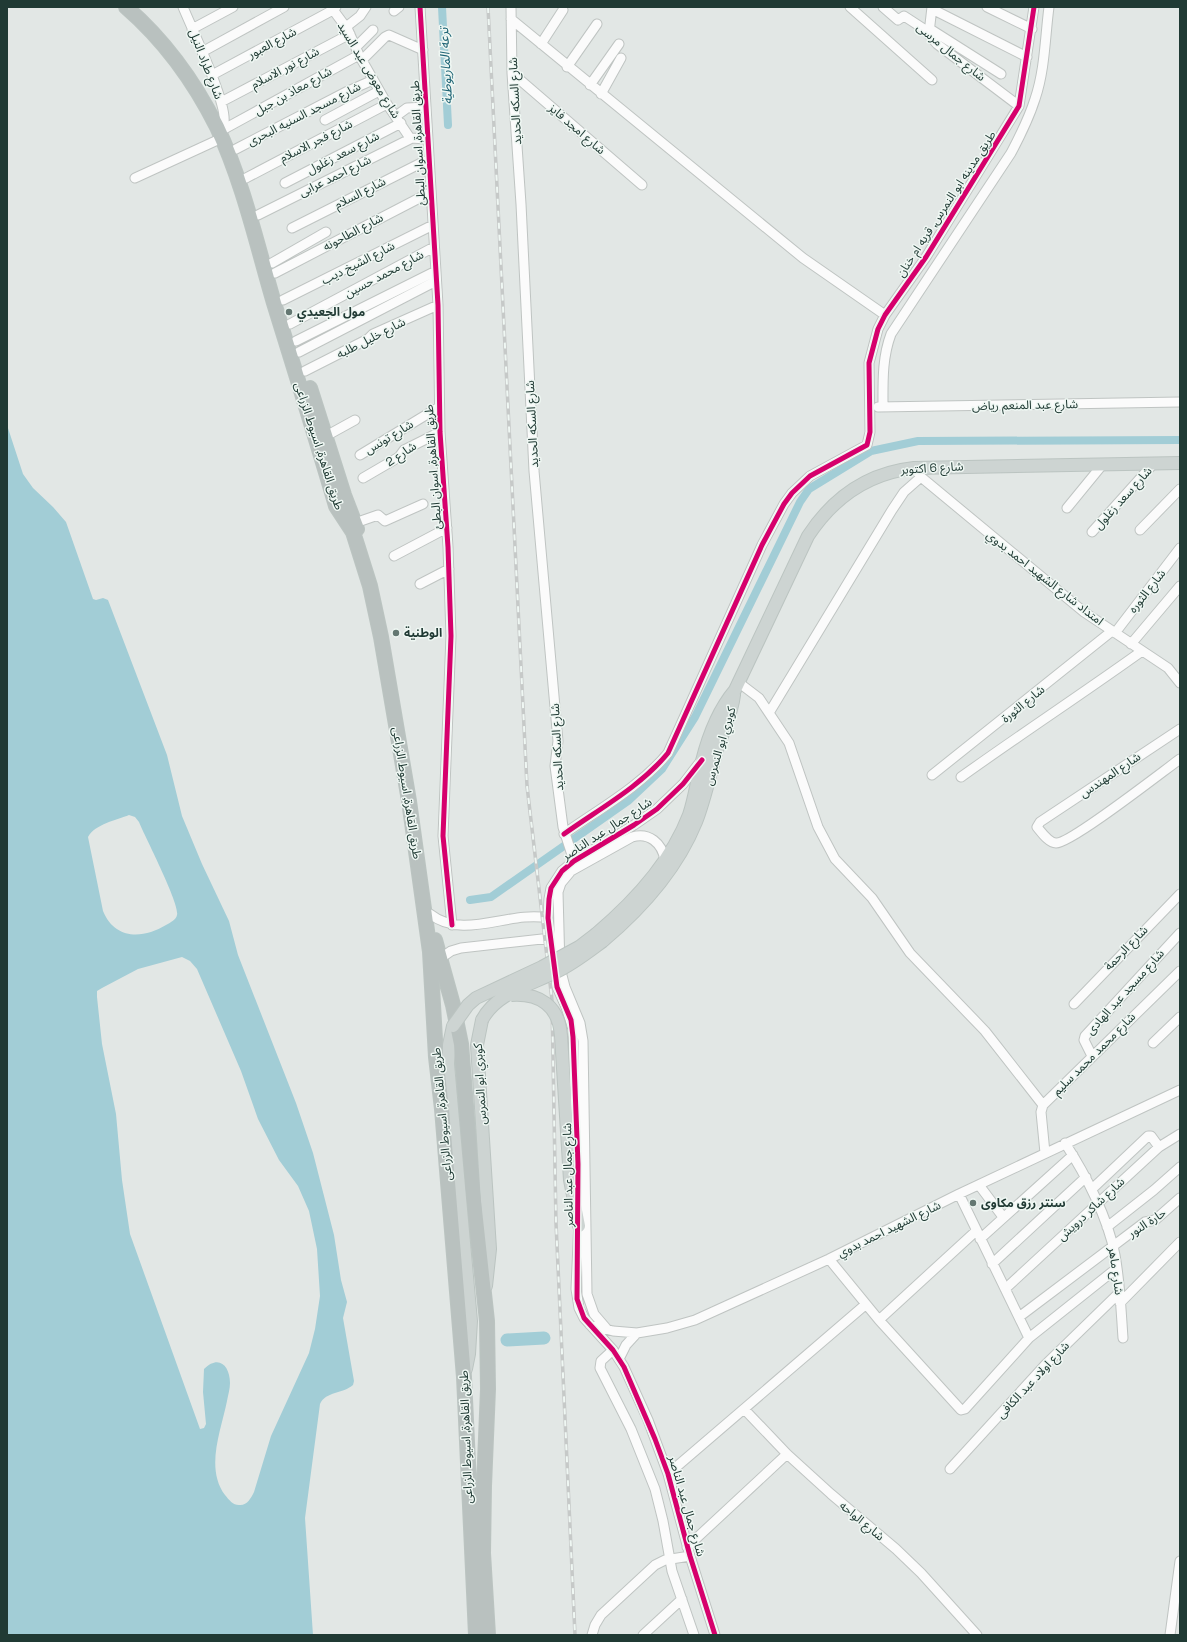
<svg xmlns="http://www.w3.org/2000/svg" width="1187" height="1642" font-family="'Space Grotesk','Noto Sans Arabic',sans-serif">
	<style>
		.water { fill: #a2cdd6; fill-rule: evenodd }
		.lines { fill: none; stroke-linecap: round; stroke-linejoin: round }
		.canal { stroke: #a2cdd6; stroke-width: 8 }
		.river { stroke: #a2cdd6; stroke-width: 13 }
		.minor-casing { stroke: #bfc4c2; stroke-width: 11 }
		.major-casing { stroke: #bbc4c1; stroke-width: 14 }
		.highway-casing { stroke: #bbc4c1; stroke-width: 16 }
		.minor { stroke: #fbfbfb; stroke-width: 9 }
		.major { stroke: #cdd4d2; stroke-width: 12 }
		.highway { stroke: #b9c1bf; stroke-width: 14 }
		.rail-casing { stroke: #c6c9c8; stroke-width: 3.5 }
		.rail { stroke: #eff7f3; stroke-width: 2; stroke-dasharray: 6; stroke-linecap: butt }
		.major-bridge-casing { stroke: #bbc4c1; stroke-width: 14; stroke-linecap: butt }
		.major-bridge { stroke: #cdd4d2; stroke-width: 12 }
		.cycleway-casing { stroke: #eff7f3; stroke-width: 8 }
		.cycleway { stroke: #d6006c; stroke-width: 5 }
		.poi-dot { fill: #647772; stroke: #eff7f3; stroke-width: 1.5 }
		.labels { text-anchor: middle; stroke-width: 3; stroke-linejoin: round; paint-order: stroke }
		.street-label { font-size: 12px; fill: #203a34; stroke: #eff7f3 }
		.poi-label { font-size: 12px; font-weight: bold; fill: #203a34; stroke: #eff7f3; text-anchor: start }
		.water-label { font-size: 13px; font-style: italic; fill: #1c6374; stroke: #eff7f3 }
	</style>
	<rect width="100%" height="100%" fill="#e2e7e5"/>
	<path class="water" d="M7,425L23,474L33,488L53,507L66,522L93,599L96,600L103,598L108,600L167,755L182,816L202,864L229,921L238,955L296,1103L313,1153L334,1235L341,1280L347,1302L343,1318L354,1381L353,1385C343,1394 326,1391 320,1404L305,1518L313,1635H7ZM129,815L135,817L139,822C145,837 180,904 177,915C176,920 171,922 166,925C143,939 115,940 103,911L88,837C95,824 117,820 129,815ZM182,957L190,961L197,969L241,1071L258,1119L279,1160L298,1186L309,1211L317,1249L320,1296L315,1329L309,1353L271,1436L254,1492C251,1498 247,1506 239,1505C233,1505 229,1500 225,1495C205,1468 221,1431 227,1401C228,1395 230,1389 230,1383C230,1366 219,1354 204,1369L203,1392L206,1424L204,1428L200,1429L130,1234L122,1180L116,1114L102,1044L97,997V991L102,988L138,969Z"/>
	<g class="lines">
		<path class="canal" d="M442,7L448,125
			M470,900L491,897L628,801L662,769L695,717L800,502L809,489L871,451L918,441L1180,440"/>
		<path class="river" d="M507,1340L544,1338"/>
		<defs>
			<path id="minor" d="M183,7C192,29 227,102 224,122
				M331,7L348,30L359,55L387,104L410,138L428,139
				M420,7L438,305L440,432L448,547L451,636L443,836L452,925
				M511,7L512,73L521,204L534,471L558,741L555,766L563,827L574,861
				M850,7L932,80
				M883,7L898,20L904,16L924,29L937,44L1019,106
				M987,7L1032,29
				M932,9L1027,57
				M394,11L399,7
				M511,19L803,258L885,315
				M346,27L360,16L366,7
				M192,29L233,7
				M930,29L1001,74
				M929,33L932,7
				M541,44L563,10
				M356,47L373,30
				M202,52L284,7
				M362,60L385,37L389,35L423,50
				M567,67L597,24
				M512,73L642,185
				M212,75L333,10L336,7
				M590,85L619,44
				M601,94L621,58
				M221,102L350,34
				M396,116L407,108L426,107
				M325,120L379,91
				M226,128L359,55
				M236,149L348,91L373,80
				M135,178L222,138
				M246,178L387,104
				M285,183L401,123
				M258,215L412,138
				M292,228L429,159
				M272,263L326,232
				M275,273L431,192
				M283,300L433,225
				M290,324L434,247
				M296,341L436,271
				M299,352L436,281
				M305,371L368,339L373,334L438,305
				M878,407L1180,402
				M883,407C883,382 882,358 891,334L1011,153C1020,136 1029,118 1035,99C1045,70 1045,37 1049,7
				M326,436L355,420
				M360,455L439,407
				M914,468L921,477L1084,612L1168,668L1180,683
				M363,478L399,457L404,450L440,432
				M1067,508L1103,464
				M355,523L378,515L385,521L423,504
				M1140,530L1180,489
				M1092,532L1154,463
				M394,556L447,528
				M420,584L449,569
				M1115,633L1180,548
				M1131,644L1180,586
				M738,682L759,698L789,743L818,827L835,859L872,898L910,953L985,1031L1043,1105
				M769,713L892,510L904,492L921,477
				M1180,729L1040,822L1037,827C1042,833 1049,843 1056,843C1070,844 1162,772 1180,759
				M932,775L1112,631
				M961,777C1021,734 1082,694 1142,651
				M564,834C599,809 640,787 668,753L762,545L784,504L792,493L810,476L867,445L870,432L869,363L878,329L885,315L926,257L1019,106L1034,7
				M430,914C464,941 510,910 548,918
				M441,958L451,951L461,948L551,938
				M1074,1004L1180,894
				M1153,1043L1180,1017
				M1092,1056L1084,1040L1085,1036L1180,933
				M1065,1143C1086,1175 1108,1218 1115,1255C1120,1282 1121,1310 1123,1338
				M1045,1153L1041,1112L1043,1105L1180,971
				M979,1185L1003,1217
				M1092,1189L1148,1136H1151L1159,1147
				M959,1194L1029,1338
				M579,1205L573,1029L566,1007L557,987L548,918L549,899L551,888L562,871L574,861L634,825L657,809L683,784L700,762
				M579,1220L576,1289L579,1308L584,1318L613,1350L624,1367L648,1420L668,1474L690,1556L715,1635
				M1107,1227L1154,1190L1180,1167
				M980,1239L1073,1155
				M829,1259L879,1320L961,1410L965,1409L1029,1338L1117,1268
				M992,1264L1086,1177
				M1005,1289L1159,1147L1180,1134
				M1120,1303L1180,1242
				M1019,1317L1145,1222L1155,1220L1180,1198
				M879,1320L976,1231
				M590,1325L613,1331L637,1333L667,1328L695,1320L829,1259L959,1194L1180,1090
				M606,1328L594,1314L587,1294L583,1041L580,1023L565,987L560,968L558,892L561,883L571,871L632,837C649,832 662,843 665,860
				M613,1350L601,1361L600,1368L631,1429L655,1489L663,1521L672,1571L694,1635
				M619,1359L626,1345L637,1333
				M745,1410L787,1454L831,1494L896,1549L921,1573L977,1635
				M950,1469L1045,1365L1119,1293
				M668,1474L865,1305
				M687,1547L787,1454
				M592,1635L595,1625L601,1615L655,1565L665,1560L690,1556
				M643,1635L682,1599
				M1170,1635L1180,1561"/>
			<path id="major" d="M596,934C634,902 671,862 689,815C695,797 697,779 702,761C708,737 719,709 735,690L808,536C833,498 868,473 914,468L1180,463
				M603,941C641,909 677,869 696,822C705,799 710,774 717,750C723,731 732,714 734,695
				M482,1020L477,1045L490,1249L486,1286
				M453,1026L449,1045L448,1064L471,1321L469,1354L466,1369
				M561,1036L570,1180L579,1226"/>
			<path id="highway" d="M126,7C164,40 195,83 217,127C243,182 257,245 274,303C295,371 316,438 336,506L353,532L370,586L381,637L409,801L430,952L436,1057L442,1109L464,1377L476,1635
				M310,388L344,495L357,529
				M435,940L453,1005L461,1044L473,1192L487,1321L488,1389L484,1486L483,1553L488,1635"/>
		</defs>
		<use href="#minor" class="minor-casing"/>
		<use href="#major" class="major-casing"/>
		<use href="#highway" class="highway-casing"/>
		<use href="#minor" class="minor"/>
		<use href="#major" class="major"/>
		<use href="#highway" class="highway"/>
		<defs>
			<path id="rail" d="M488,7L527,786L552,1000L556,1223L575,1635"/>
		</defs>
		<use href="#rail" class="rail-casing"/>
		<use href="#rail" class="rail"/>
		<defs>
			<path id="major-bridge" d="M511,995C540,993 559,1006 561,1036
				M482,1020C496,993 530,985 556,972C573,964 588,952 603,941
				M453,1026L468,1005L476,998L542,967L579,947L596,934"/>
		</defs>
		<use href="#major-bridge" class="major-bridge-casing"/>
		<use href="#major-bridge" class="major-bridge"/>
		<defs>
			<path id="cycleway" d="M420,7L438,305L440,432L448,547L451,636L443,836L452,925
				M702,760L683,784L657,809L634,825L574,861L562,871L551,888L549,899L548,918L557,987L571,1020L573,1037L578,1164L577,1299L584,1318L613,1350L624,1367L655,1439L668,1474L690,1556L715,1635
				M564,834C599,809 640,787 668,753L762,545L784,504L792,493L810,476L867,445L870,432L869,363L878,329L885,315L926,257L1019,106L1034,7"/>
		</defs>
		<use href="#cycleway" class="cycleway-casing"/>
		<use href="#cycleway" class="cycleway"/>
	</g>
	<g class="poi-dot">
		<circle cx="289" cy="312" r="4"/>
		<circle cx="396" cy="633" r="4"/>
		<circle cx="973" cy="1203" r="4"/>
	</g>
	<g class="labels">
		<g class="street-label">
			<text transform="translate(272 43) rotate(-28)" y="4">شارع العبور</text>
			<text transform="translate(951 52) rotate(39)" y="4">شارع جمال مرسى</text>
			<text transform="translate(206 64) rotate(69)" y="4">شارع طراد النيل</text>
			<text transform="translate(285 68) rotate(-28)" y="4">شارع نور الاسلام</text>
			<text transform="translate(369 70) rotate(59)" y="4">شارع معوض عبد السيد</text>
			<text transform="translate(293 91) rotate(-29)" y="4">شارع معاذ بن جبل</text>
			<text transform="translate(515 101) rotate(-93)" y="4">شارع السكه الحديد</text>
			<text transform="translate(304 114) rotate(-27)" y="4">شارع مسجد السنيه البحرى</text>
			<text transform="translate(577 129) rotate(41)" y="4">شارع امجد فايز</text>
			<text transform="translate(316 141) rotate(-27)" y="4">شارع فجر الاسلام</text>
			<text transform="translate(418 143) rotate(-93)" y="4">طريق القاهرة, اسوان البطئ</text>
			<text transform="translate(343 153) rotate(-27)" y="4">شارع سعد زغلول</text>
			<text transform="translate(335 176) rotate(-26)" y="4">شارع احمد عرابى</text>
			<text transform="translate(360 193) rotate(-27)" y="4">شارع السلام</text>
			<text transform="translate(946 204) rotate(-57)" y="4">طريق مدينه ابو النمرس, قريه ام خنان</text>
			<text transform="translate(353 232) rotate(-28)" y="4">شارع الطاحونه</text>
			<text transform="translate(358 263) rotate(-27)" y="4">شارع الشيخ ديب</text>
			<text transform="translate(384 274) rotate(-28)" y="4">شارع محمد حسين</text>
			<text transform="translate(371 338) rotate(-27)" y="4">شارع خليل طلبه</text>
			<text transform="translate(1025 405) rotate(-1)" y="4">شارع عبد المنعم رياض</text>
			<text transform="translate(532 424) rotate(-93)" y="4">شارع السكه الحديد</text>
			<text transform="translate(389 437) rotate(-31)" y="4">شارع تونس</text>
			<text transform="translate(319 446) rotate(72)" y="4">طريق القاهرة, اسيوط الزراعى</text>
			<text transform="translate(401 454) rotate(-34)" y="4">شارع 2</text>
			<text transform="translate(433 467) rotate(-94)" y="4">طريق القاهرة, اسوان البطئ</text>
			<text transform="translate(932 468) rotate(-3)" y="4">شارع 6 اكتوبر</text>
			<text transform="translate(1123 498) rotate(-48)" y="4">شارع سعد زغلول</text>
			<text transform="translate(1045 578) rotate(38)" y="4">امتداد شارع الشهيد احمد بدوي</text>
			<text transform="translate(1147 591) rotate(-52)" y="4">شارع الثوره</text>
			<text transform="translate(1023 704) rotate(-39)" y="4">شارع الثورة</text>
			<text transform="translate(720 746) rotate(-73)" y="4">كوبري ابو النمرس</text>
			<text transform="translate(557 747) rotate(-93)" y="4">شارع السكه الحديد</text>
			<text transform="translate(1110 775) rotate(-34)" y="4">شارع المهندس</text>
			<text transform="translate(407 793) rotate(81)" y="4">طريق القاهرة, اسيوط الزراعى</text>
			<text transform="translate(607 829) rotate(-33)" y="4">شارع جمال عبد الناصر</text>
			<text transform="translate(1126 948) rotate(-46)" y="4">شارع الرحمة</text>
			<text transform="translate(1125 992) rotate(-48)" y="4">شارع مسجد عبد الهادى</text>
			<text transform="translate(1094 1054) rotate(-45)" y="4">شارع محمد محمد سليم</text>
			<text transform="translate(480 1084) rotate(-93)" y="4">كوبري ابو النمرس</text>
			<text transform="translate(442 1114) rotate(-95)" y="4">طريق القاهرة, اسيوط الزراعى</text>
			<text transform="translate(568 1175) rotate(-91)" y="4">شارع جمال عبد الناصر</text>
			<text transform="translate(1091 1209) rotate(-43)" y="4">شارع شاكر درويش</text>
			<text transform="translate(1147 1223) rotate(-33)" y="4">حارة النور</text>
			<text transform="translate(889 1229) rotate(-26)" y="4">شارع الشهيد احمد بدوي</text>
			<text transform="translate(1116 1271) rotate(82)" y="4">شارع ماهر</text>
			<text transform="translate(1033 1380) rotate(-47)" y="4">شارع اولاد عبد الكافى</text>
			<text transform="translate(466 1437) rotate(-92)" y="4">طريق القاهرة, اسيوط الزراعى</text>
			<text transform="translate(687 1506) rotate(74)" y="4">شارع جمال عبد الناصر</text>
			<text transform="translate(862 1521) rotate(40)" y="4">شارع الواحه</text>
		</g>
		<g class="poi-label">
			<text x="297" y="316">مول الجعيدي</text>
			<text x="404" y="637">الوطنية</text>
			<text x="981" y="1207">سنتر رزق مكاوى</text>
		</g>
		<g class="water-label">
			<text transform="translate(445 66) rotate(-93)" y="5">ترعة الماريوطية</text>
		</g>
	</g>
	<rect width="1187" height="1642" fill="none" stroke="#203a34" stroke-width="16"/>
</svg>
